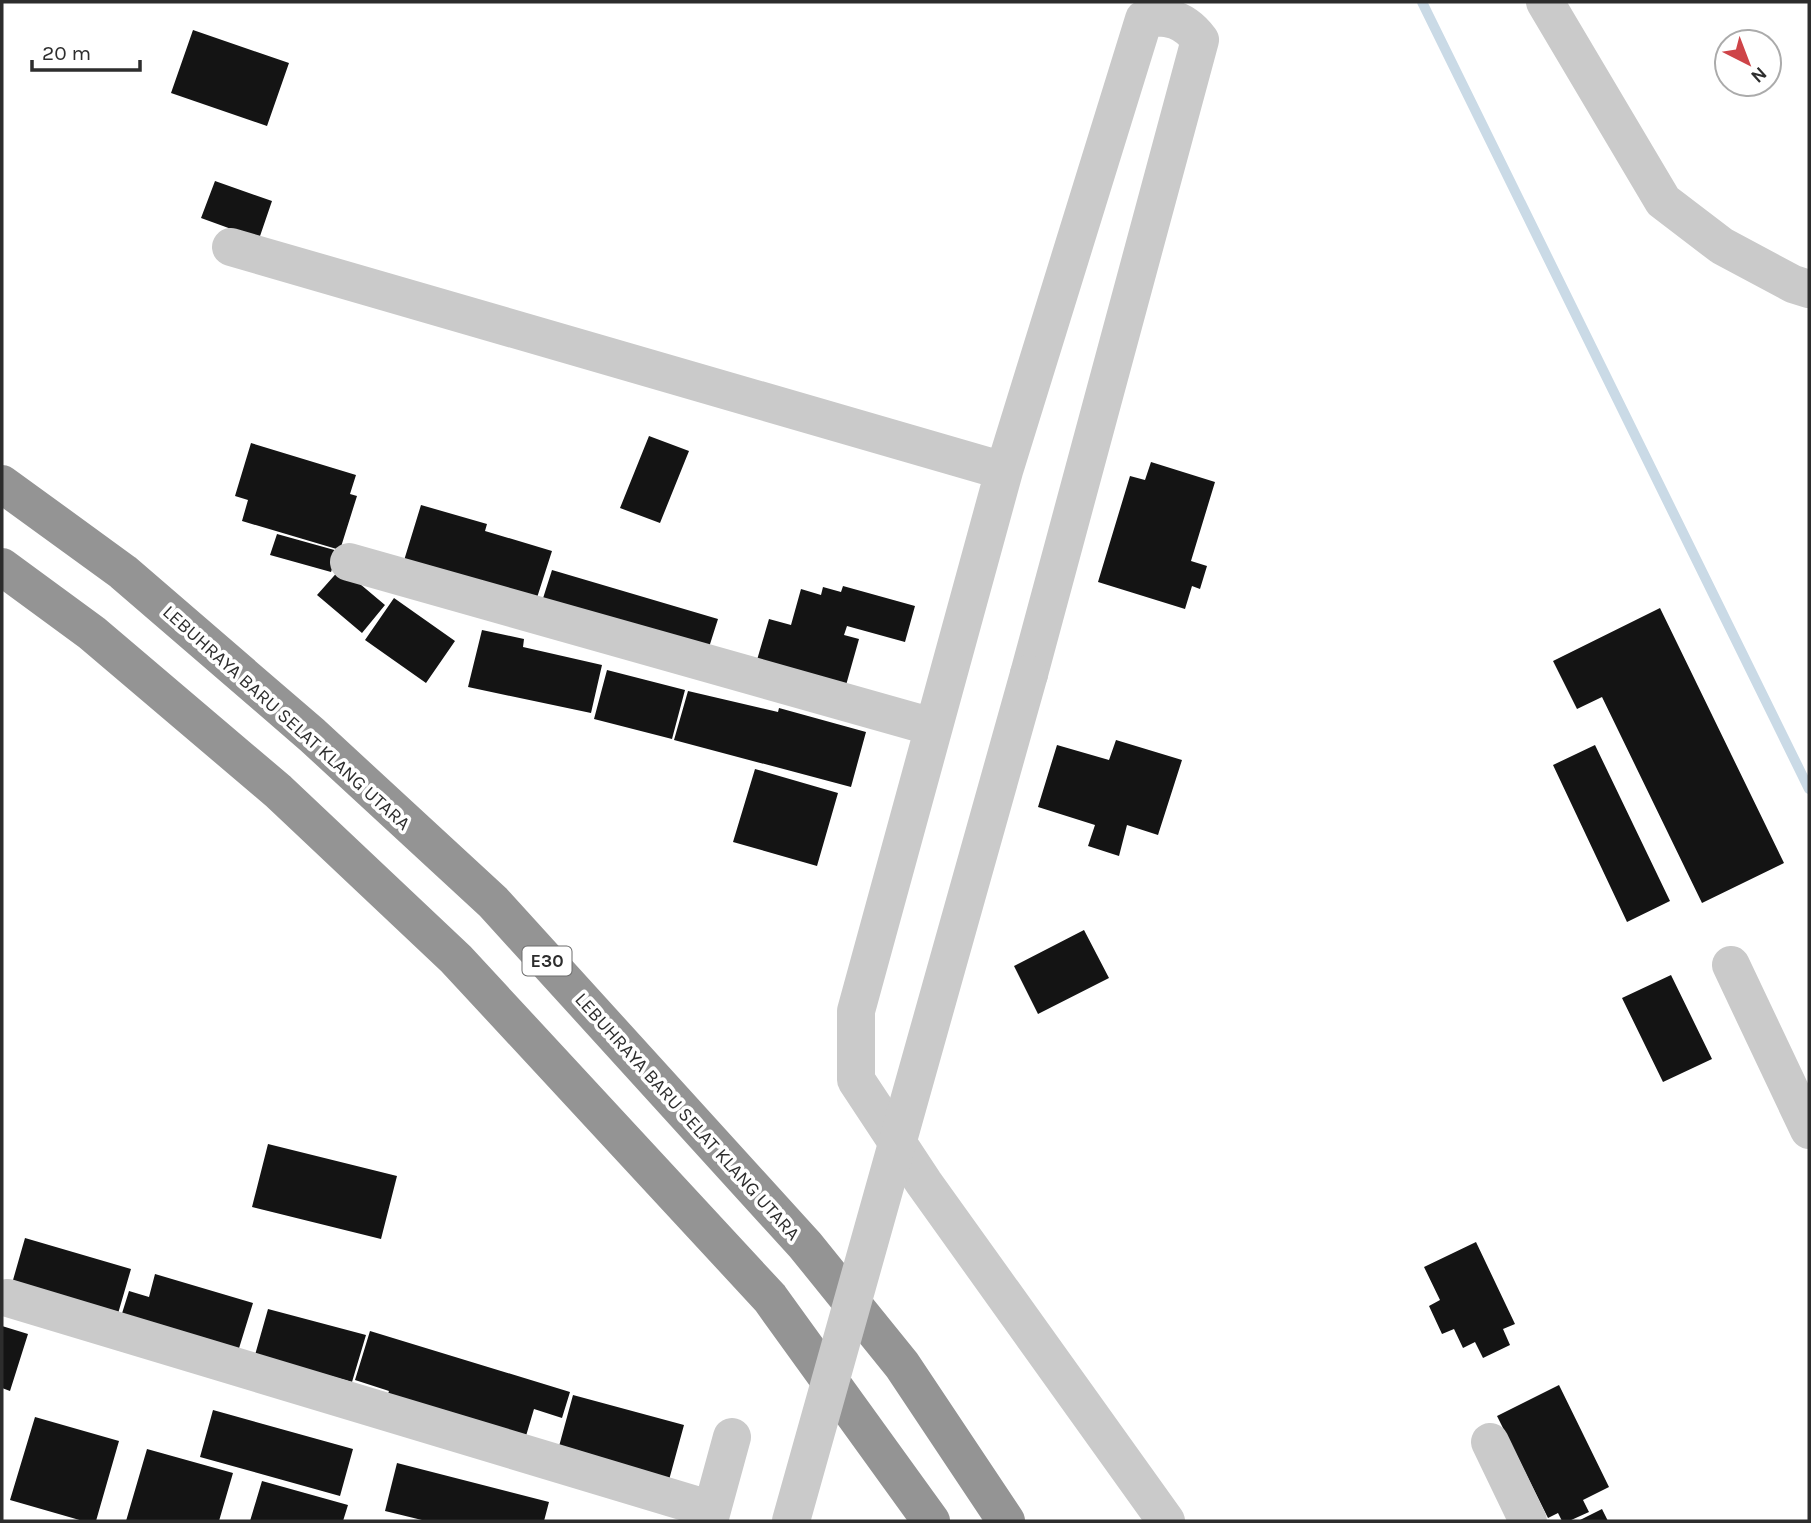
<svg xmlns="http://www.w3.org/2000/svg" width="1811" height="1523" font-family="Karla,sans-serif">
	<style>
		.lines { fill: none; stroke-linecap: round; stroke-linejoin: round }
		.stream { stroke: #cadae6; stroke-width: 10 }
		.building { fill: #141414 }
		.minor { stroke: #cacaca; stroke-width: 38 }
		.highway { stroke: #949494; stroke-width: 38 }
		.minor-bridge { stroke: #cacaca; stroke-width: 38 }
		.labels { text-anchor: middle; stroke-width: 7; stroke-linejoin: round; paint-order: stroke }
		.shield { fill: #fff; stroke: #6c6c6c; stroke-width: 2 }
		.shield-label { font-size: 18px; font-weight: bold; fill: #2d2d2d }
		.street-label { font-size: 19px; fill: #2d2d2d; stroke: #fff }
	</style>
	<rect width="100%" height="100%" fill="#fff"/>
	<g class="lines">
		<path class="stream" d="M1422,2L1809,789"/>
	</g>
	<path class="building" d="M193,30L289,63L267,126L171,93Z
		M215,181L272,201L259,239L201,218Z
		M649,436L689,451L660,523L620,508Z
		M251,443L356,475L350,494L357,496L340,550L242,521L248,500L235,496Z
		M1151,462L1215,482L1191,561L1207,566L1200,589L1192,586L1185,609L1098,582L1130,476L1145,480Z
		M421,505L487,524L485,531L552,551L534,607L402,567Z
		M277,534L338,551L331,572L270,555Z
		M341,568L385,605L362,633L317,595Z
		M552,570L718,619L704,663L538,614Z
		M843,586L915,606L905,642L847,626L844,635L859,639L841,703L752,677L769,619L791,625L801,589L821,595L823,587L841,592Z
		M394,598L455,641L426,683L365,640Z
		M1660,608L1784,863L1702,903L1602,697L1577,709L1553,661Z
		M482,630L524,639L523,647L602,665L591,713L468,687Z
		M607,670L685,690L672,739L594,719Z
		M688,691L778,712L779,708L866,732L851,787L674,740Z
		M1116,740L1182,760L1158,835L1127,825L1119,856L1088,846L1095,825L1038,807L1057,745L1109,760Z
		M1595,745L1670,901L1627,922L1553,765Z
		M755,769L838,793L817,866L733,842Z
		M1084,930L1109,978L1038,1014L1014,966Z
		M1671,975L1712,1059L1663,1082L1622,998Z
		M268,1144L397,1176L381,1239L252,1207Z
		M25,1238L131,1269L115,1324L9,1294Z
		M1476,1242L1515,1324L1503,1329L1510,1345L1483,1358L1475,1342L1463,1348L1454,1329L1442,1334L1429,1306L1440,1300L1424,1267Z
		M155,1274L253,1303L236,1358L119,1323L129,1291L149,1297Z
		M268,1309L366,1335L352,1382L255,1355Z
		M2,1326L28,1334L10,1391L2,1388Z
		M370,1331L570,1392L562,1418L534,1409L523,1446L384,1404L389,1391L355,1380Z
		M1559,1385L1609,1487L1583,1500L1589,1512L1569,1521H1562L1558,1513L1548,1518L1497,1416Z
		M573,1395L684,1425L669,1480L558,1450Z
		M213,1410L353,1449L340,1496L200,1457Z
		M35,1417L119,1441L96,1521H83L10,1500Z
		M147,1449L233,1473L219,1521H126Z
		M397,1463L549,1502L544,1521H426L385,1511Z
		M262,1481L348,1505L343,1521H250Z
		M1602,1509L1608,1521H1578Z"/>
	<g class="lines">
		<path class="minor" d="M1545,2L1663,201L1722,246L1793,284L1809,289
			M231,247L1004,471
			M349,562L933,727
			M1029,674L1200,40C1186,21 1168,14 1144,19L1004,471L856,1011V1080L924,1183L1166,1521
			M1731,965L1809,1130
			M8,1298L712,1510
			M1490,1442L1528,1521
			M709,1521L732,1437"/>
		<path class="highway" d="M2,484L123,572L312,735L493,902L805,1245L902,1365L1006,1521
			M2,567L92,633L278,791L456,959L770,1298L931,1521"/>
		<path class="minor-bridge" d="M791,1521L1029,674"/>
	</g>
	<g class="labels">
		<rect class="shield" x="522.5" y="946.5" width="49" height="29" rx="5"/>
		<g class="shield-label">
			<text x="547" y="967">E30</text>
		</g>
		<g class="street-label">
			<text transform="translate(287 717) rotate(42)" y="7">LEBUHRAYA BARU SELAT KLANG UTARA</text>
			<text transform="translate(688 1116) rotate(48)" y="7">LEBUHRAYA BARU SELAT KLANG UTARA</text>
		</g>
	</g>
	<rect width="1811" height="1523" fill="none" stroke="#2d2d2d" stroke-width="7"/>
	<g transform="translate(1748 63) rotate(138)"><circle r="33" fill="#ffffff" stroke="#ababab" stroke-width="2"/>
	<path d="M0-5L12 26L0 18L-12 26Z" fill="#ce4448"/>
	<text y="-10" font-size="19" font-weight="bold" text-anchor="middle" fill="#2d2d2d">N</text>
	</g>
	<path d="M32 60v10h108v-10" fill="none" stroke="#2d2d2d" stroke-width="3.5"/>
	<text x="42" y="60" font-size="21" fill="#2d2d2d" stroke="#ffffff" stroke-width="5" paint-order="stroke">20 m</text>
</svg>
